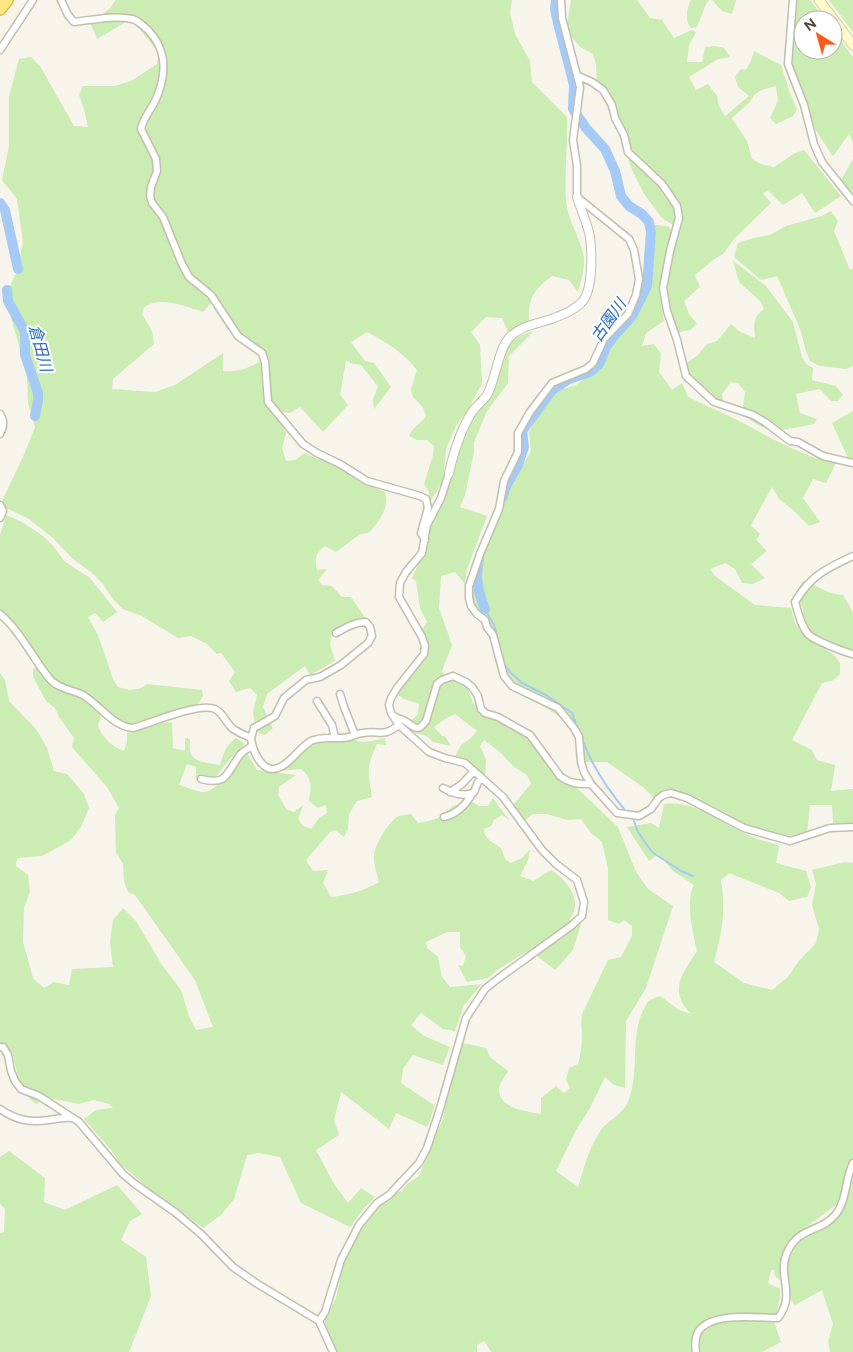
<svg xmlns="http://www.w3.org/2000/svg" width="853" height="1352" font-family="Figtree,'Noto Sans JP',sans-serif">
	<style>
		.green { fill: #cbecb2; fill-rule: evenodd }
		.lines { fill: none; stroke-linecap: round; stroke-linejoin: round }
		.stream { stroke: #a5caf5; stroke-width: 2 }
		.river { stroke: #a5caf5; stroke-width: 10 }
		.minor-casing { stroke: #c3bead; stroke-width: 9 }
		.tertiary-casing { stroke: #c3bead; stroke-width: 10 }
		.secondary-casing { stroke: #d9d099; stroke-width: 11 }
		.trunk-casing { stroke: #e7bc34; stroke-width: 14 }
		.minor { stroke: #fff; stroke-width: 6 }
		.tertiary { stroke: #fff; stroke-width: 8 }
		.secondary { stroke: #fff9cc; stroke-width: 9 }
		.trunk { stroke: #ffe884; stroke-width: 11 }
		.labels { text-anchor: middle; stroke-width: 4; stroke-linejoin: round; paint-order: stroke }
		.water-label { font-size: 16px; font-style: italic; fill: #296dc0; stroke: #fff }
	</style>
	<rect width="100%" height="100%" fill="#f6f4eb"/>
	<path class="green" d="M116,0H512L510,13L515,34L530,61L532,82L567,117C568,146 564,174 566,202C568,221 581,239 584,258C585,268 581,282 578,292L569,280L552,276C534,290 528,297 529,321L508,332L502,318L486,317L471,332L480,345L482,383L468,410L456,426L446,449L443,481L426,508L429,492L424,484L433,455L434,446L427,440H417L409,436C413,426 420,425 426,416L423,407L413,397L411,389L417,370C403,352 386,342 367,332L351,342L365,361L374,363L391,387L374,409L373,399L378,387L361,365L350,363L346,360L340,395L348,405L323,432L300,407L290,413L280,412L277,416L286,433L282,448L286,461L295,460L305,453L317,459L328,455C350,463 363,484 385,492C390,507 379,521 370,532L359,535L336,552L325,546C316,553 314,558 317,570L327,569L318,580L322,585L332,586L342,597H351L366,619L352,623L331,635L330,645L335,661L310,675L305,666L267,694L263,707L273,728L265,735L257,732L253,713L257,695L250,688L236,692L229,681L235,672L221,653L217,654L207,644L191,636L178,638L142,616L123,609L113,599L103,584L91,572L73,559L53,538L29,519L0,505L23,457L35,427L28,403L27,373L5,297L17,271L23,242L17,199L2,180L9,146V96L19,59L31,57L40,66L74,126L88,127L84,109L79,95L83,86H114L131,81L157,64L159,53L131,19L97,39L91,24L110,8ZM213,301L214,309L228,330L244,344L261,348L259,362C247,369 237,372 223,371V353L175,385L155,392L112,389L113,379L154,344L152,331L142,314L144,307C161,296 184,306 203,312Z
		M571,0H637L650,18L662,20L674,38L692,30L696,32L689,45L687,62H702L705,47L716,46L724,48L730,57L718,59L689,77L696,90L708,84L717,96L719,106L725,116L749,96L738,87L735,77L741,69L746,70L751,61L754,51L781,65L790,93L797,109L793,116L776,124L770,118L778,101L776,86L761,90L754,95L750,102L732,118L747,141L752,159L761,164L774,167L795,153L804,150L841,196L815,213L802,193L783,205L768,191L763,193L771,203L734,239L723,254L713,260L695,275L700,287L684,301L689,314L697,324L690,330L676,333L668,306L666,281L668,263L675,246L678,228L662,218L644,194L633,172L616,127L597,85L596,64L593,54L580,47L566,30Z
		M691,0H709L706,4L697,27L691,28C684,20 687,9 691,0Z
		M712,0H736L732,14L722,11Z
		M795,0H810L825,20H803V50H833V30L853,57V142L849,134L833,156C820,138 784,81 784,61C784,40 791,20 795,0Z
		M829,0H853V32Z
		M853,159V193L841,180Z
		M831,211L838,221L834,231L850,270L853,268V366L846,369L820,366L810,361L806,351L800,329L777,276L761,280L734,257L738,243L753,238L770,235L786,226L822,216Z
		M653,225L668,226L674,233L667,252L659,290L664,321L646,333L642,346L654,344L661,354L659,372L672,390L682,383L688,397C706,406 724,413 741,422C774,439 798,455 836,463L826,483L813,479L803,498L820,522L809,526L792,509L779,499L772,487L751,525L760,534L756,540L767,551L751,564L765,578L753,584L742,583L735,569L725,563L710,569L715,576L755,605L791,608L795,623L801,632L835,656L840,663V674L832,681L822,683L792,740L812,750L817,760L835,765L831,791L853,789V823H833L832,805H810L807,833L777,837L758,835L732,819L726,813L698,800L672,797L657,801L643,787L607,762H584L577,736L567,722L548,709L520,695L508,683L481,619L470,598L473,568L490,523L531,451L529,432L539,413L556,391L576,385L593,372L608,340L634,312L642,296L656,238V230Z
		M733,261L765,285L793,322L802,357L806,364L813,368L812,380L836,386L843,395L838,401H831L820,389L796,394L800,413L817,419L814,424L772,432L758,425L742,415L745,392L738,383L731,382L722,394L723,400L729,408L707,401L688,380L685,364L697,356L707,344L717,341L731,324L740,332L755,338C754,324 752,318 764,309L760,301L739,282Z
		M534,331L509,356L508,383L487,411L474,442V452L465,495L460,507L487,516L467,569L465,584L455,572L441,576L439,608L452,645L442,671L446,678L467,686L473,703L481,711H493L529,735L562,774L618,827L636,872L648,889L673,906L646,988L626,1021L625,1088L614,1085L605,1077L590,1108L576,1130L556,1171L578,1187C584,1168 589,1147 601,1130C610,1118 623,1116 629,1099C639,1072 631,1042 641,1015C643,1010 646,1005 648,1001L660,996L679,1010L691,1014C668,991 682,974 697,951C693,934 685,900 694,885L673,871L658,854L649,861L627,827L651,823L659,828L664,804C697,800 720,824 750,836C759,840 769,842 779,846L776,863L806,871L811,887L807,897L789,901L779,893L729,873L721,880C726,910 722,933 714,962L744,983L772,990L788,977L798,962L816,943L819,929L812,905L816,884L812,870L845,862L853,863V1170L841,1192L837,1204L797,1234L785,1249L781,1263L780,1280L775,1276L774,1270H771L768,1283L780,1289V1298L774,1322L781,1342L762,1352H491L484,1341L477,1345V1352H337L332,1345L331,1338L325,1327V1319L336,1298L344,1261L351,1243L362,1226L378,1205L391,1194L402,1191L407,1184L419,1176L443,1118L458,1042L486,1048L490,1057L508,1071C505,1076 500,1083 499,1089C498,1108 528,1112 541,1114V1098L556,1086L564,1093L570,1088L566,1080L569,1068L578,1064C581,1054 582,1044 582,1034C582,1026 580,1020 583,1012L608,960L621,957L632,936V926L624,920L619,924L608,920V868L602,842L590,832L581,819L567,820L547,814H533L524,821L512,806L531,784L527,775L514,767L501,753L484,740L480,746L486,759L485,778L453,760L461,745L470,739L477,731L455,714L445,719L434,727L442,736H445L451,746L433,742L427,736L410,731L408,724L418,714L419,704L404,699L397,694C407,682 429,661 426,644C425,639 423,634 422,629L427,622L420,608L416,581L412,578L423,554L430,525L459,441L486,394L508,343L519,336Z
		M853,411V461L849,460L832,423Z
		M6,515L22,522L43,536L53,546L64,561L90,578L117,612L103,622L95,613L88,617L98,635L113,679L118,687L129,690L139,689L147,684L202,690L203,696L196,707L143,725H116L101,715L98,725C102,738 111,746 124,751L127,742V733L134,732L167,722L172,723L173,748L185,751V738L190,739C190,743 189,752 192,756C196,762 212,764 220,765C223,755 226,744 236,738L245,744C238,751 230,758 225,765C216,776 213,788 196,778V767L187,764L179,785C186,787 195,791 202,792C220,793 230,760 247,753L257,770L296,775L279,787L278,795L287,810L294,812L303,805L298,819L303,826L311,829L320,817L327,813L326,805L318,808L309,801C311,786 313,779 301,769L280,771L283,760C296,751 327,733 343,735C348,735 353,739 358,741C366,743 376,740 385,738L386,745L377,744C366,767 368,772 372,797L357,801L349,814L348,829L344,837L335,830L330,832L306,860L313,871L328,870L323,883L331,897C349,895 363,891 379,882C377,874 374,866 374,858C373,847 389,820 399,816C403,815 407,815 411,814L418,823C432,820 444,819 452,806L472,802L479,806H488L493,798L510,821L502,815L494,820L491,826L484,829C484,840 493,842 501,848L505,859L511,863L522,858L530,849L528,860L520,876L533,881L551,870C562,877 576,891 575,905C575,911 572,915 569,920L581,924L573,950L555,970L536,955L526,952L497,970L488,978L467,982L458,965L463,966L466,956L460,947V932H447L426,942L427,948L438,957L442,977L450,987L482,984L464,1005L455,1031L443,1029L421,1013L411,1025L424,1036L450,1047L443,1065L413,1055L403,1069L401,1083L435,1106L427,1127L396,1113L389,1129L341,1092L334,1120L339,1135L316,1150L334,1184L348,1203L361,1188L375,1197L364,1208L350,1227L301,1203L280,1157L259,1153L247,1155L234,1199L221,1215L203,1228L148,1188L131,1173L120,1164L112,1151L84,1119L96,1110L113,1108L109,1104L94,1100L79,1104L48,1098L36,1104C19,1092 17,1070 12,1052L0,1050V673L5,680L9,701L36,729L47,748L54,771L67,774L84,794L89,808L81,827L71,840L42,856L17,858L16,866L28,875L30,891L24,908L23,942L33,978L44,988L54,982L69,985L72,969L113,967L110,942L113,920L123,908L136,921L162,965L181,990L189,1016L196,1030L213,1027L195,980L135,895L128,892L124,881L123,864L116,853L115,815L119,808L107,787L72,747L74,738L59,717L55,708L46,701L33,677V669L39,666L0,611V535Z
		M803,581C818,585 826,594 843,595L853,612V659L834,649L803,626V609L796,599V592Z
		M9,1151L45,1178L44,1202L65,1210L117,1185L142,1214L130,1221L121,1240L146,1257L151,1296L129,1352H0V1233L4,1232L5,1209L0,1204V1157Z
		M853,1179V1352H830L828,1341L833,1324L822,1290L795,1305C787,1296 788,1288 787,1276C786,1257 797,1234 815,1224C824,1218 836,1213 844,1204C848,1198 850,1186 853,1179Z"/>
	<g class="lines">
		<path class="stream" d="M485,609L494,625L504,664L510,672L522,683L546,695L572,713L578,729
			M582,739C592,766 606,787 624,809
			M634,821L638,832L652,852L681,871L693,876"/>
		<path class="river" d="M0,203L5,210L18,269
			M7,290L8,301L25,332V355L38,393V400L35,416
			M503,497L505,488L518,465L524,447L522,431L552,390L569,379L590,372L599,364L606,347L614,336L632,316L647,286L651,232L649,222L642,214L629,206L621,196L615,171L605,149L586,128L573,109L574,85L558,23L555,9L556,0
			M479,559C475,577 478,592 485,609"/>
		<defs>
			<path id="minor" d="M61,0L68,15L74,22C92,20 114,15 132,19C138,20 143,26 148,30C166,49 167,70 158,94C154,107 143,117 141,129L156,159L157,171L151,187L150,196L152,203L163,217L182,264L189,277L211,295L238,336L262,353L265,362L268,402L303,444L317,453L340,464L367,481L420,496L426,499L428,508L421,533L425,540
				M561,0L562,18L580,87L573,140L577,166V197L629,239L634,250L639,279L636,295L628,314L604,339L593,363L586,369L552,383L530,412L518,433V452L504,481L499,509L480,554L469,586V598L471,606L477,614L485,620L487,627L493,635L504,676L512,686L558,708L574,728L579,737L581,762L584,772L591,784
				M793,0L788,64L804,105L814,144L822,162L853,201
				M0,50L33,0
				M578,76L592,82L603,90L612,105L615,118L624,135L628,152L662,184L677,206L679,218L670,251L663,288L667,311L677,340L686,376L714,402L753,415L765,422L790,441L798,442L823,456L853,463
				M0,414C4,420 4,427 0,434
				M0,505L3,511L0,518
				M853,556C827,568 810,576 795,602C798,612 801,627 809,635C816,641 844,652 853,654
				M0,614C21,632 32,657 49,678C56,688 73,690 83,695C101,706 112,726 133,728C151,723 200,702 215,709C223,713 225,721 231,727C236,732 245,735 251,738C252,748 259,767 271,769C287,770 298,748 311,741C323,735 336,740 349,737C354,736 358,733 363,733C380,730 382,738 399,725
				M340,694L344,707L355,735
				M317,701L332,725L335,737
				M393,716C397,718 401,719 405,721C415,727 417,733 426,721L437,684L442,680L453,676L466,682L472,687L478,696L481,709L485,713L498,717L530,735L560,776C570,784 579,784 591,784L617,813L639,816L651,809L658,799L663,795L671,793L687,798L744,828L790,841L830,828L853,827
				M251,738L254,728L275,716L284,698L306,680L320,677L341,665L368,643L372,636L370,627L366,622C355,622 345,628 336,633
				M201,779C228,786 226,773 240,755C243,751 248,749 252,746
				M443,788C453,793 465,798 474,792L478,782L482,778
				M450,792L462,784L474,771
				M444,817C457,814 465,806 472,794
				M0,1047H3L8,1055L11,1071L15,1081L21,1089L39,1096L79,1122L123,1174L135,1184L176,1213L201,1234L233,1267L256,1283L319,1321L333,1352
				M0,1109C16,1120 30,1123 49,1120C57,1119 64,1117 72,1118
				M319,1321L325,1312L341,1260L359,1225L377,1203L389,1195L419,1163L427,1148L439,1112L466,1018L485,989L499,978L571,926L582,916L584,902L577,880L556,864L542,850L503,797L465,763L445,758L429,752L399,725L391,713L389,705L391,698L397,688L424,654L425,646L422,637L399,597L400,583L406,572L422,553L427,525L441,498L449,473
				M696,1352C695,1346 695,1338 698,1332C711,1311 758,1318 778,1318C796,1294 778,1279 786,1255C797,1226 821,1233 836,1214C847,1200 845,1179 853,1163"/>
			<path id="tertiary" d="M449,473C454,451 460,431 472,412C476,406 483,401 487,395C496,379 498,350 509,338C520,325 539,324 554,318C564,314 575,310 583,301C593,288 592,253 590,237C588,225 581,210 577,197"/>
			<path id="secondary" d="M819,0L853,45"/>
			<path id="trunk" d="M0,9L7,0"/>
		</defs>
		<use href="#minor" class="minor-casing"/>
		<use href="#tertiary" class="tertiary-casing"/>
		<use href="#secondary" class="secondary-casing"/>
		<use href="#trunk" class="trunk-casing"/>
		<use href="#minor" class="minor"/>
		<use href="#tertiary" class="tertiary"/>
		<use href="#secondary" class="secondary"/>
		<use href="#trunk" class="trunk"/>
	</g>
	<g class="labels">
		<g class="water-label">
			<text transform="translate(608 320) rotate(-55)" y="6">古園川</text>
			<text transform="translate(41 348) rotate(75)" y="6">倉田川</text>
		</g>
	</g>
	<g transform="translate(818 35) rotate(323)"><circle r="24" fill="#ffffff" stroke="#b7b5af"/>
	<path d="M0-4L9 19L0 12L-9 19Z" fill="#ff5919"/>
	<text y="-8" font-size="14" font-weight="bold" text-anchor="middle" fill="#4b4638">N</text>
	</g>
</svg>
